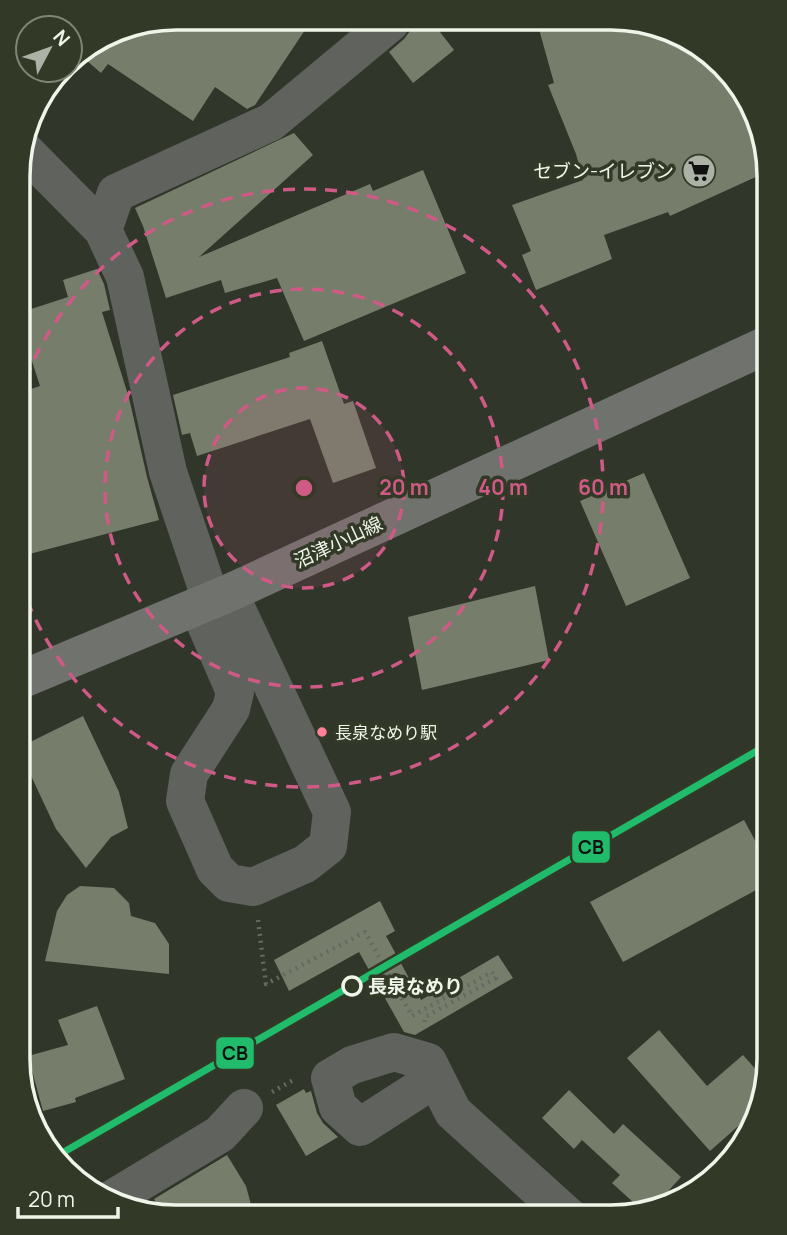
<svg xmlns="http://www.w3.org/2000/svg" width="787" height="1235" font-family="Manrope,'Noto Sans JP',sans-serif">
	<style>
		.building { fill: #767e6b }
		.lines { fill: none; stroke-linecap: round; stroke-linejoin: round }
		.path { stroke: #666862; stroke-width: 4.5; stroke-dasharray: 2 5; stroke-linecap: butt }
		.minor { stroke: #60625d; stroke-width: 38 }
		.major { stroke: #70726d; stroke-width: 38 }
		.rail-1-casing { stroke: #323a27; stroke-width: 12 }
		.rail-1 { stroke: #20bc6c; stroke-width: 7 }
		.ring { fill: none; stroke: #d05a86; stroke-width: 3.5; stroke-dasharray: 12 9 }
		.bus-dot { fill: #ff8098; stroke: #323a27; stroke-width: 2.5 }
		.stop-dot { fill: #323a27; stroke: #f0f5e9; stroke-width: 3.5 }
		.labels { text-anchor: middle; stroke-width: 7; stroke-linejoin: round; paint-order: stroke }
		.bus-label { font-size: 17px; fill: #f0f5e9; stroke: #323a27; text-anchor: start }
		.poi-label { font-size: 19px; fill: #f0f5e9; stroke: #323a27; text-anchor: end }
		.street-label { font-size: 19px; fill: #f0f5e9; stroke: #323a27 }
		.stop-label { font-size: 19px; font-weight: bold; fill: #f0f5e9; stroke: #323a27; text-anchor: start }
		.rim { fill: none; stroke: #f0f5e9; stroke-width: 3.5 }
		.centre { fill: #d05a86; stroke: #323a27; stroke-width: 3.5 }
		.ring-label { font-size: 21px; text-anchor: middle; font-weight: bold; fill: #d05a86; stroke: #323a27; stroke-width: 7; stroke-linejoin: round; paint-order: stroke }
		.line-badge { stroke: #323a27; stroke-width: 2.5 }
		.pale-badge-label { font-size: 19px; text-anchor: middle; font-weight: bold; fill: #111 }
	</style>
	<rect width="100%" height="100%" fill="#31362b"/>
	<path class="building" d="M642,20L708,50L746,99L761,134L769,171L670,216L668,212L604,235L612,259L536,290L522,255L531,251L512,205L583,180L576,154L548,85L554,83L537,22Z
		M411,23H433L454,50L413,83L389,52L404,39L410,31Z
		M309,24L255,105L247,109L215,87L193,121L108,64L101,73L78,53L124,26Z
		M294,133L313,155L199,257L370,184L373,191L423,170L466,273L304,341L277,278L225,293L221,280L166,298L143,226L135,208Z
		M97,269L104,284L110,310L102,312L129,398L147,477L159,520L18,557L19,393L40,386L19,321V313L68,297L63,280Z
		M322,341L344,404L353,401L376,468L333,483L310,419L197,456L190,433L182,435L173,395L290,357L289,353Z
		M644,473L690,578L626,606L580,501Z
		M535,586L549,660L422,690L408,617Z
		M83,716L119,792L128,828L111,837L86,868L56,829L18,748Z
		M744,820L769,866V883L623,962L590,902Z
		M80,886L114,888L129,903L131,916L155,923L169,944V974L45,961L57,911L67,895Z
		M380,901L395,931L386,936L421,1000L498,955L513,978L415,1035L404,1032L359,952L289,991L274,960Z
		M97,1006L125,1079L75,1098L76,1102L43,1111L28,1056L68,1045L58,1020Z
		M659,1030L707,1086L743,1055L765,1080L753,1113L710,1151L627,1058Z
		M304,1089L306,1093L311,1091L317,1113L323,1123L338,1137L306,1156L276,1105Z
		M569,1090L614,1134L623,1124L681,1177L651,1210L643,1211L612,1183L620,1175L582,1140L574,1149L542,1118Z
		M227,1155L246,1186L254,1216H164L154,1199Z"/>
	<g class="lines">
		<path class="path" d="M258,920L266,984L365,932L412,1016L492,972L496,978L425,1017L424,1025
			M272,1092L295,1079"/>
		<path class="minor" d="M21,147L103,230L125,277L168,472L211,600
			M103,230L116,193L271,122L390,23
			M198,606L235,692L231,709L189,774L185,801L215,869L229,883L253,887L305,864L328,846L332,812L229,593
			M436,1078L360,1127L338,1107L330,1078L352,1065L394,1052L428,1062L453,1112L569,1217
			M112,1199L220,1134L244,1108"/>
		<path class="major" d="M18,681L229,593L769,344"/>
		<defs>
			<path id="rail-1" d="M57,1156L769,744"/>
		</defs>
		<use href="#rail-1" class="rail-1-casing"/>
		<use href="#rail-1" class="rail-1"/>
	</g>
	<circle cx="304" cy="488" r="100" fill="#d05a86" fill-opacity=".12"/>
	<g class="ring">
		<circle cx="304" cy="488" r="100"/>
		<circle cx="304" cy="488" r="199"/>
		<path d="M19 398A299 299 0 1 1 19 578"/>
	</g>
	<defs>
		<symbol id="supermarket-disc" viewBox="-11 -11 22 22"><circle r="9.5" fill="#adb2a6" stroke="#323a27"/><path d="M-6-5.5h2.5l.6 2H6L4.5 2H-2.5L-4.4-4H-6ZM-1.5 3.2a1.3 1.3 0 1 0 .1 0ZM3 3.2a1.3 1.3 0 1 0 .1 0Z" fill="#111"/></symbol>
	</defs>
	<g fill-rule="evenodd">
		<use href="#supermarket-disc" x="680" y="152" width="38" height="38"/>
	</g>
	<circle class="bus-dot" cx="322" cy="732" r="6"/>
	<circle class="stop-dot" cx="352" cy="986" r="9"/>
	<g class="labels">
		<g class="bus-label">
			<text x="335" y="739">長泉なめり駅</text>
		</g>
		<g class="poi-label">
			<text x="674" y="178">セブン-イレブン</text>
		</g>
		<g class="street-label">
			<text transform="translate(338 542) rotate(-25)" y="7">沼津小山線</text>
		</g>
		<g class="stop-label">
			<text x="368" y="993">長泉なめり</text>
		</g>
	</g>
	<path d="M0 0H787V1235H0ZM176 30H611A146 146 0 0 1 757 176V1059A146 146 0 0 1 611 1205H176A146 146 0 0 1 30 1059V176A146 146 0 0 1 176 30Z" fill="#323a27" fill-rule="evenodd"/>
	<path class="rim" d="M176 30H611A146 146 0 0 1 757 176V1059A146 146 0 0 1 611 1205H176A146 146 0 0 1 30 1059V176A146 146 0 0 1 176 30Z"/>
	<circle cx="304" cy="488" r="10" class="centre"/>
	<g class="ring-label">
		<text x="404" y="495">20 m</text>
		<text x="503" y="495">40 m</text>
		<text x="603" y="495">60 m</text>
	</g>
	<g class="line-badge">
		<rect x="571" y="830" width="40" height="34" rx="7" fill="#20bc6c"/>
		<rect x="215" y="1036" width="40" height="34" rx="7" fill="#20bc6c"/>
	</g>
	<g class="pale-badge-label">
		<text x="591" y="854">CB</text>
		<text x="235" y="1060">CB</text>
	</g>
	<g transform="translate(49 49) rotate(49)"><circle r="33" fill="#323a27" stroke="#7e8575" stroke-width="2"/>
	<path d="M0-5L12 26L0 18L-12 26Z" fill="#adb2a6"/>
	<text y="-10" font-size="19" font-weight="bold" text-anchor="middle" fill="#f0f5e9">N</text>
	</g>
	<path d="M18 1207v10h100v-10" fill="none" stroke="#f0f5e9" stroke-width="3.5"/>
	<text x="28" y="1207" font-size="21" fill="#f0f5e9" stroke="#323a27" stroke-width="5" paint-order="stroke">20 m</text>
</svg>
